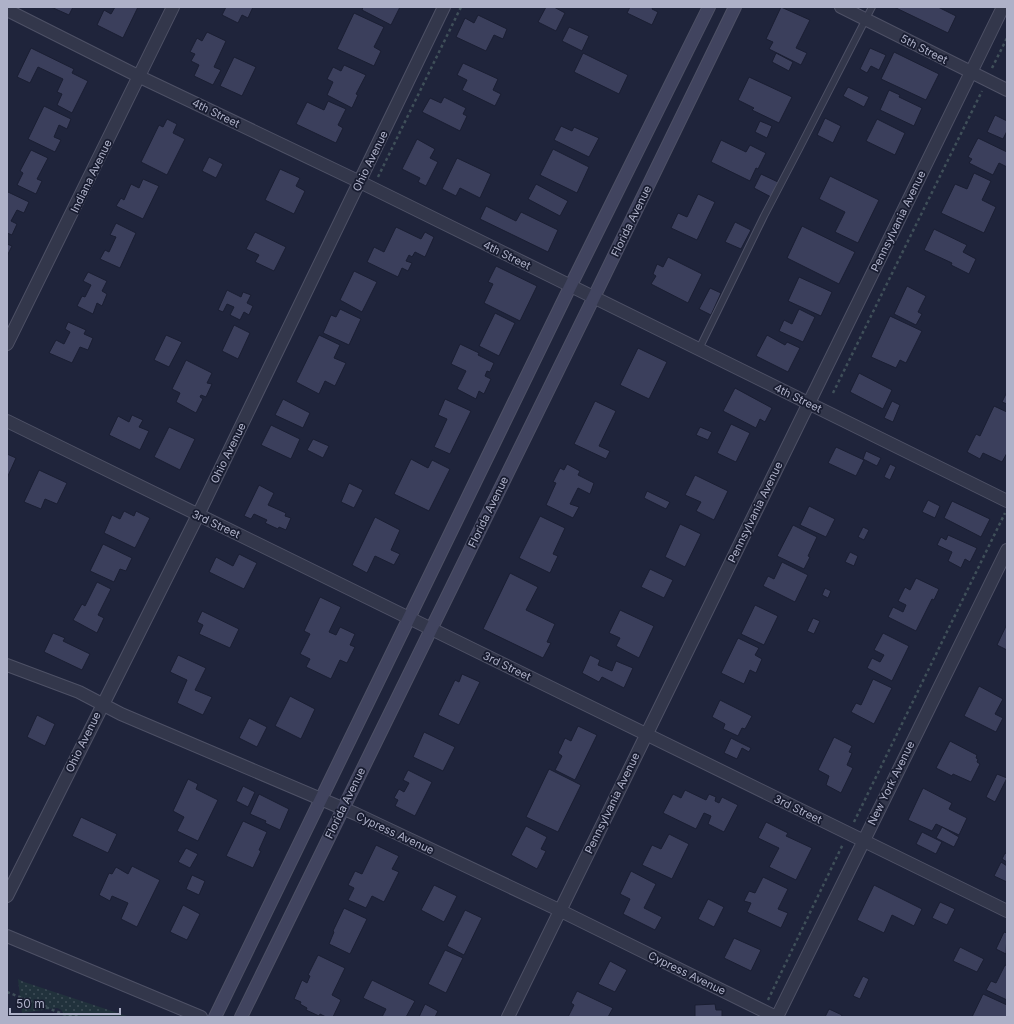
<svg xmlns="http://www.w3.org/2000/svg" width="1014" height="1024" font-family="Inter,sans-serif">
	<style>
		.park { fill: url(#park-dots) }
		.building { fill: #3b3f5c; stroke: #1a1e32 }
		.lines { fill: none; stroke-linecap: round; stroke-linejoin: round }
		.service-casing { stroke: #4e5166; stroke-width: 8 }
		.minor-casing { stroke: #4e5166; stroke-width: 14 }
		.tertiary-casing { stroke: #4e5166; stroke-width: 14 }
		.secondary-casing { stroke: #4e5166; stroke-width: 14 }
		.path { stroke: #3f4f59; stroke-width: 2.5; stroke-dasharray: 3 3; stroke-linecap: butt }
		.service { stroke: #33374b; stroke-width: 6 }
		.minor { stroke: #33374b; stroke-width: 12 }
		.tertiary { stroke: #33374b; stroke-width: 12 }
		.secondary { stroke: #41445f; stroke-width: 12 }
		.labels { text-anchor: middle; stroke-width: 3.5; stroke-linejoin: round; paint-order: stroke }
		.street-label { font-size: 11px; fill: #aeb1c8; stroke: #181c30 }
	</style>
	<defs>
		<pattern id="park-dots" width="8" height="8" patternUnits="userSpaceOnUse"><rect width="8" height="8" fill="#21323c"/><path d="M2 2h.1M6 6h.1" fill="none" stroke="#3f4d57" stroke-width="1.8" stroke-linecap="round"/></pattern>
	</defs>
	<rect width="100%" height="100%" fill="#1f243b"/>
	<path class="park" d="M18,979L24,982L130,1017H64C63,1012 62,1009 57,1008L22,1013Z"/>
	<path class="building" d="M51,7H73L69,15Z
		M115,7H138L123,38L97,25L104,10L111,14Z
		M226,7H253L248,18L242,15L238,23L222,15Z
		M363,7H400L391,25L362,10Z
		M546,7H554L565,13L556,31L538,22Z
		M630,7H653L652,9L658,12L652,25L627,13Z
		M781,7L810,20L796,48L807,53L801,65L769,49L773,42L766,39Z
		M894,7H938L956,16L948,33Z
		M354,13L384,27L374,47L381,51L374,66L337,49Z
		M478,15L507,29L503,39L494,35L486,51L456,37L465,18L474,23Z
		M569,27L589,36L582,51L562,41Z
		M207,32L226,41L214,67L221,70L213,85L194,76L199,65L191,61L195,54L190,52L197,38L202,41Z
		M31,48L74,69L72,73L88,81L72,113L57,105L62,94L57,92L63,79L38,67L30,83L17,77Z
		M870,48L886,55L879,70L871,66L867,73L860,69Z
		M894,52L939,74L926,100L881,79Z
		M583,53L628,75L619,94L574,72Z
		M776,53L793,62L789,71L772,62Z
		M234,57L256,67L242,96L220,86Z
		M463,63L498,79L493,90L501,94L495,106L462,90L467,80L457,75Z
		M344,65L366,75L356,94L358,95L352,108L327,95L333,82L327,79L333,67L341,71Z
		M749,77L792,97L779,123L752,110L754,108L738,100Z
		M848,87L869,97L864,107L843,96Z
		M889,90L900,95L899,97L922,108L914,126L880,110Z
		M444,97L466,108L463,114L467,116L460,131L422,112L430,98L441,103Z
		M328,101L346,109L338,125L343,128L336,143L296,124L307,102L324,110Z
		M44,106L71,119L67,129L59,125L54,137L61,140L55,152L28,139Z
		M995,115L1007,121V131L1003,139L987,132Z
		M825,118L841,126L833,143L817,135Z
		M167,119L177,124L173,133L185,139L167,175L141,162L159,125L163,127Z
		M877,119L905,133L895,155L866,141Z
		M760,121L772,126L767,138L755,132Z
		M561,126L572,131L574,127L599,138L589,157L554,140Z
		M978,138L1007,152V167L999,163L993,175L969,163L972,159L968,157Z
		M417,139L435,149L430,158L438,162L426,186L418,182L420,178L402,169Z
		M721,140L746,152L750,145L766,153L758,169L756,168L750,181L711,162Z
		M553,149L589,167L577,193L540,175Z
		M31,150L48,158L37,179L42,181L36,194L17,185L23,173L20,171Z
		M209,157L223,164L216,178L202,171Z
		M457,158L491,174L480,198L460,188L456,196L442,189Z
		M280,169L300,178L296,186L305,191L294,214L265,200Z
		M974,173L991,181L982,200L996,207L984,233L941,213L955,184L967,189Z
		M761,174L778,182L771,197L754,188Z
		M830,176L879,200L858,243L835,232L845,212L819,199Z
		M143,179L159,186L143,219L116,206L121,198L124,200L131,184L139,188Z
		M536,184L568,201L560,216L528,199Z
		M8,192L29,202L24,213L17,210L11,221L17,224L12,235L7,233V195Z
		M698,194L715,202L697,240L671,228L678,213L687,217Z
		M486,206L516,221L521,212L558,230L548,252L480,219Z
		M735,222L751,230L741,249L725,242Z
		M116,223L136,233L120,268L100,259L105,250L109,252L116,237L110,235Z
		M802,226L855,252L839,284L787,258Z
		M396,227L421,239L425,232L434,237L425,257L415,252L412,257L409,255L406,261L412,263L408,271L402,268L398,277L367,262L374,247L384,252Z
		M934,229L967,245L963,252L976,259L969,274L951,265L952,263L924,250Z
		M255,232L286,247L274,271L255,262L259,255L246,249Z
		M7,244L12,246L7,256Z
		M668,257L702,274L688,303L651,284L656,276L653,274L657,264L663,267Z
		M496,266L537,286L520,321L484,303L493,284L488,282Z
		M354,271L377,282L362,312L340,300Z
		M88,272L107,281L102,291L107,294L102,306L97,303L93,314L77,306L82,296L85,297L91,285L83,281Z
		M799,277L832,292L821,316L788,301Z
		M907,286L926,296L918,312L922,314L916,325L894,314Z
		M710,288L721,293L711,315L699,309Z
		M227,290L241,297L243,292L251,295L247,303L253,306L249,315L244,312L240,320L230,315L234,307L227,304L223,312L218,310Z
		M340,309L361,319L349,345L323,333L331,315L336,317Z
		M799,309L815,317L803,342L779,331L784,320L792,324Z
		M495,313L515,323L499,356L479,346Z
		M890,316L922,331L906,363L900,360L896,368L871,357Z
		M68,322L86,330L84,334L93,338L88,350L80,347L72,363L49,353L56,340L64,344L70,332L65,329Z
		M234,325L250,333L238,359L222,351Z
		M166,335L182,342L169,367L154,360Z
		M319,335L340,345L334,358L346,363L335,386L325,381L319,394L296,382Z
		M767,335L785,345L787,342L800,348L788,372L756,356Z
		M460,344L479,353L478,355L494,363L490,372L487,371L485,376L491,379L484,394L479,391L476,399L457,389L466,371L451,364Z
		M638,348L667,362L649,399L620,385Z
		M186,360L212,373L207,383L212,384L206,397L201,395L200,397L203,399L196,413L176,402L180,393L172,389Z
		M859,373L892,390L883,409L850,392Z
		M735,388L772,408L765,422L760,419L756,428L723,411Z
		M1007,392V404L1002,402Z
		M283,399L310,413L303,428L275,415Z
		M445,399L471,411L450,454L434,447L447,419L438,415Z
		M595,401L616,411L599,446L610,451L606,459L574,444Z
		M892,401L900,405L893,422L884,418Z
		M994,406L1007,412V453L1002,462L983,453L980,459L967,452L976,434L980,436Z
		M132,415L143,420L139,427L149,431L140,450L109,435L118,416L129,422Z
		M731,424L750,433L736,462L717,453Z
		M271,425L300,439L291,459L261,445Z
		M169,427L195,439L180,470L154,457Z
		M700,427L712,432L708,440L696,435Z
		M313,439L329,446L323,458L307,450Z
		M836,447L864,460L856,476L828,463Z
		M866,451L881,458L877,466L863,459Z
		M7,454L16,458L7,478Z
		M411,459L428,468L432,460L450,469L429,511L394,494Z
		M567,464L580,471L578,475L594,483L590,494L578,488L570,504L579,507L573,518L546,505L556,483L553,482L560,468L564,470Z
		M890,464L896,467L890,480L884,477Z
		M39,470L67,483L57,504L45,499L41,509L24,502Z
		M695,475L728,491L714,520L696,511L701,502L685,495Z
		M349,483L363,490L354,508L341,502Z
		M259,485L274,493L268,505L286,513L285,516L291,518L286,530L279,527L278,529L265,523L267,520L254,514L251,519L244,516Z
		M647,491L670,502L666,509L644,498Z
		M928,500L940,506L935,518L922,512Z
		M952,501L990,519L981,537L944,518Z
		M809,506L835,519L826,537L800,525Z
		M124,511L134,516L136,511L150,518L135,548L104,533L112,515L120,519Z
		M540,516L565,528L553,554L558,556L550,573L519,558Z
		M375,517L400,530L391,550L400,554L394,565L375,556L367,573L352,565Z
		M680,524L701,534L685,567L665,557Z
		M793,525L817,537L808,556L810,557L804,569L777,556Z
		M863,527L869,530L864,540L858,537Z
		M948,535L977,548L970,562L965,559L961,568L948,561L952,552L937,545L941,537L946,540Z
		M103,544L132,558L126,571L120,569L114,582L90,571Z
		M850,552L858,556L854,566L845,562Z
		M239,554L257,563L244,589L209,572L216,557L233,566Z
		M782,562L808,575L795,602L763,586L768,576L774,579Z
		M650,569L673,580L664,598L641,587Z
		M510,573L538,587L526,610L555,624L547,642L551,643L543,658L483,629Z
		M916,578L939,589L934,600L932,599L916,631L888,617L893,607L903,612L906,605L898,601L905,587L910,590Z
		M97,582L111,589L98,615L104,618L97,633L73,620L82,604L85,606Z
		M825,588L831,591L828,598L822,595Z
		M320,597L341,607L329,632L336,635L340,627L355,634L350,645L355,647L347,663L340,660L331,679L306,667L310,659L300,654L310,634L304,631Z
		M755,605L778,616L764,645L741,634Z
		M620,610L654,626L639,658L616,646L620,638L609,633Z
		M202,611L239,629L230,648L199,634L203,625L197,622Z
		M813,618L820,621L814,634L807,631Z
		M1007,624V650L997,645Z
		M53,633L65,638L63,641L90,654L82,670L44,652Z
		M883,633L909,646L892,681L867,668L872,658L880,662L884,655L874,650Z
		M738,638L759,648L755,655L762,659L756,673L750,670L744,684L721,673Z
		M178,655L206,668L195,690L212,697L203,715L177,703L187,680L170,672Z
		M590,655L600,660L598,665L612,671L616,661L633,668L624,688L602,677L599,682L582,673Z
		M462,674L480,682L459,725L438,715L455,680L459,682Z
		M873,679L892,688L874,724L851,712L856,703L861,705Z
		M979,686L1003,699L995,714L1003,718L996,732L964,716Z
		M290,696L315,709L301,739L275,726Z
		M720,700L752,716L745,729L742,728L738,736L723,729L725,724L712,717Z
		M37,715L55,724L45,746L27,737Z
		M249,718L267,727L257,747L239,738Z
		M578,726L597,735L575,780L555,770L562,756L558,753L565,738L571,741Z
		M424,732L455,747L443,771L413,757Z
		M834,737L852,746L849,752L852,753L847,765L853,768L841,793L826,785L829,776L818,770Z
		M731,738L751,748L749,752L742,748L737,759L724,753Z
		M950,741L977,755L976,758L978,759L977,762L980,764L971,782L953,774L952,776L936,768Z
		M549,769L581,785L558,832L526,817Z
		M408,770L432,782L415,816L395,806L398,800L394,798L399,789L404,792L409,783L403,780Z
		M997,774L1007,778L995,802L986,797Z
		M188,779L198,784L196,789L218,800L198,841L177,831L184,817L173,811Z
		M243,786L255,792L248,807L236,801Z
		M923,788L952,803L949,809L967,818L959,835L936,824L932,831L908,820Z
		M685,790L706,800L709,794L716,797L715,801L719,803L722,797L738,805L724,832L708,824L711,816L704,813L696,829L663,813L673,794L681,798Z
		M259,794L289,809L280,830L265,823L266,821L250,814Z
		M81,817L117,834L108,853L72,836Z
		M243,821L267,832L259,850L261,851L253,868L226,856Z
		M766,822L788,833L786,836L812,848L796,880L769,867L779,848L758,838Z
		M526,826L547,837L541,849L546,851L537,869L511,855Z
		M942,827L959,837L954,847L936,838Z
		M922,832L942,842L936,854L916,844Z
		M669,834L689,844L672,879L642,865L652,845L661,849Z
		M376,845L399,856L392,869L399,872L384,902L372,896L366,908L348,900L354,888L348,885L355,871L362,874Z
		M186,848L198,854L190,868L178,862Z
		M1005,853L1007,854V862L1002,859Z
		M1001,862L1007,866V882L994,876Z
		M132,866L160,880L137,927L121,919L128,903L112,896L110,901L99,895L109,873L112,874L116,867L128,874Z
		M631,871L656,884L644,908L662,917L655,930L623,914L630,899L620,894Z
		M192,875L205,881L199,895L186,889Z
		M763,877L788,889L778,909L788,913L781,928L747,912L751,903L744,901L749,891L755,893Z
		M434,885L457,896L444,922L421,910Z
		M874,885L922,909L914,926L892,915L884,933L857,920Z
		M708,899L724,907L714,927L698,919Z
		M940,902L955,909L947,925L932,918Z
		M183,905L200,914L187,940L170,932Z
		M344,908L367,919L350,954L329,944L334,932L333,931Z
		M465,910L482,918L464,955L447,946Z
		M1004,932L1007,933L1006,954L996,949Z
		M734,938L761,950L751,971L724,958Z
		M960,947L984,959L977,972L953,961Z
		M445,950L463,958L446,993L428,984Z
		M318,955L345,968L332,995L341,1000L333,1017H326L320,1014L319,1016L306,1010L307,1008L300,1004L301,1002L294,999L302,980L307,983L310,976L308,975Z
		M610,961L627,970L615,992L598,984Z
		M1005,965L1007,966V1000L986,990L991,981L996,983Z
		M863,976L869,979L860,999L853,996Z
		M372,980L415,1001L406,1017H382L386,1009L363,998Z
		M577,991L613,1008L608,1017H568L574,1005L571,1003Z
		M983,994L1007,1005V1014L1006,1017H972Z
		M425,1004L438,1011L435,1017H419Z
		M715,1004L716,1010H722V1017H695V1005Z
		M829,1009L842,1015L841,1017H825Z"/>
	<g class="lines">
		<defs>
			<path id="service" d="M699,349L764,216L799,149L872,7"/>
			<path id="minor" d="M841,7L1007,90
				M7,10L140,77L360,182L1007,501
				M7,344L173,7
				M7,421L1007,911
				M7,665L79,692L121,714L356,814L559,910L776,1017
				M7,896L198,515L444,7
				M508,1017L1003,7
				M777,1017L1007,550"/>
			<path id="tertiary" d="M7,936L201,1017"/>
			<path id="secondary" d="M215,1017L570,287L709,7
				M241,1017L594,297L735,7"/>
		</defs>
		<use href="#service" class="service-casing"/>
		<use href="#minor" class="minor-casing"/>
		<use href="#tertiary" class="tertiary-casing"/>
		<use href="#secondary" class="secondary-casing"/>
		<path class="path" d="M992,68L1007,38
			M378,177L461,7
			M833,393L982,91
			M854,822L1005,513
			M7,992L63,1014L80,1017
			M768,1000L843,844"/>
		<use href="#service" class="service"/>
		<use href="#minor" class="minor"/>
		<use href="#tertiary" class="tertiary"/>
		<use href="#secondary" class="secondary"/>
	</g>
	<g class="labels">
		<g class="street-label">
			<text transform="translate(924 49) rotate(27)" y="4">5th Street</text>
			<text transform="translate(216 113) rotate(26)" y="4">4th Street</text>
			<text transform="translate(370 161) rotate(-64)" y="4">Ohio Avenue</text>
			<text transform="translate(91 176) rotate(-64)" y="4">Indiana Avenue</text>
			<text transform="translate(631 221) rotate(-64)" y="4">Florida Avenue</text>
			<text transform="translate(898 221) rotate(-64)" y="4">Pennsylvania Avenue</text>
			<text transform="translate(507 255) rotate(26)" y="4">4th Street</text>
			<text transform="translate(798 398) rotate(26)" y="4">4th Street</text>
			<text transform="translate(228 453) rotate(-64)" y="4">Ohio Avenue</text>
			<text transform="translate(488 512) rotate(-64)" y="4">Florida Avenue</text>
			<text transform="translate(755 512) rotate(-64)" y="4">Pennsylvania Avenue</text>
			<text transform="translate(216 524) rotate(25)" y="4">3rd Street</text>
			<text transform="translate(507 666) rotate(26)" y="4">3rd Street</text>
			<text transform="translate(83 742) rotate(-64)" y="4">Ohio Avenue</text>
			<text transform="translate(891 783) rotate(-64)" y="4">New York Avenue</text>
			<text transform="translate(345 803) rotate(-64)" y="4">Florida Avenue</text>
			<text transform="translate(612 803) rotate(-64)" y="4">Pennsylvania Avenue</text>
			<text transform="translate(798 809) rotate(26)" y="4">3rd Street</text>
			<text transform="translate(395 833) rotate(25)" y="4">Cypress Avenue</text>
			<text transform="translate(687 973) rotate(26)" y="4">Cypress Avenue</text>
		</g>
	</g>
	<rect width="1014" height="1024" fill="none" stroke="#aeb1c8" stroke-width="16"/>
	<path d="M10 1008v6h110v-6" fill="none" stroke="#aeb1c8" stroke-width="2"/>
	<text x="16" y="1008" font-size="12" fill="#aeb1c8" stroke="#181c30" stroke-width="3" paint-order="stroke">50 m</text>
</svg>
